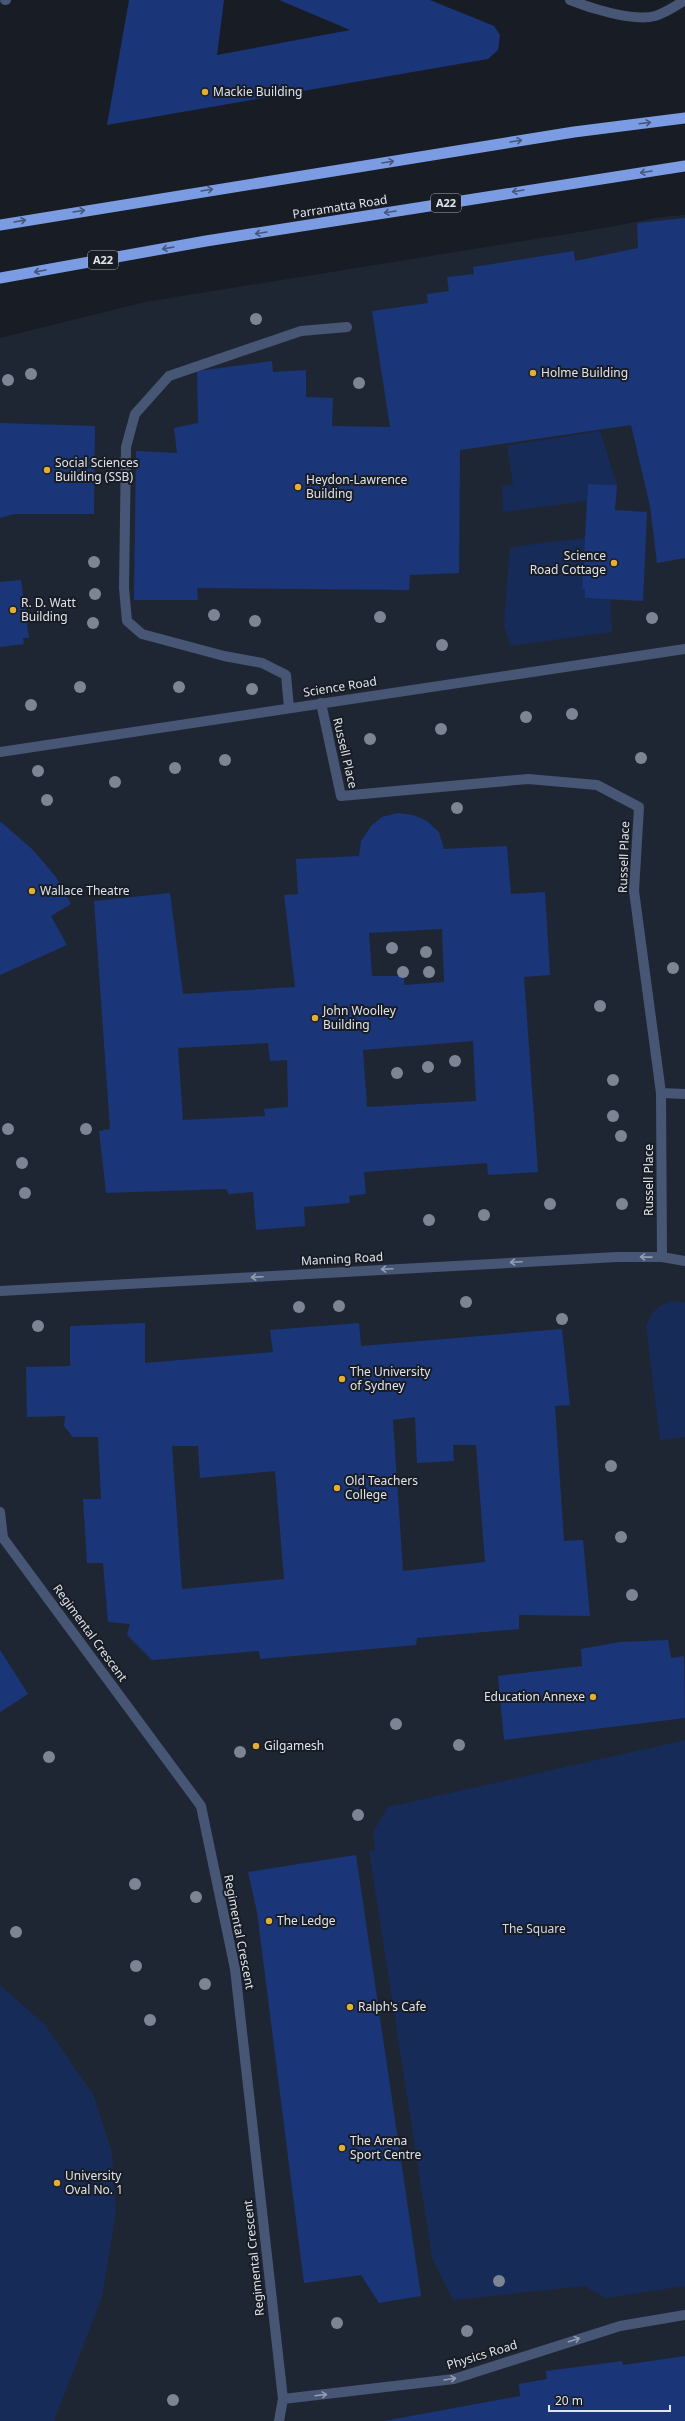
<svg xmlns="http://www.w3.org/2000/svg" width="685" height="2421" font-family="'Noto Sans',sans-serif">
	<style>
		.built { fill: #1f2633 }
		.green { fill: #172b58 }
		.building { fill: #1a3678; fill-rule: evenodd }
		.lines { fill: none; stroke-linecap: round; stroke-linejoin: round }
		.service { stroke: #485675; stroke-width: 10 }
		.minor { stroke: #485675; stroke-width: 10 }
		.trunk { stroke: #7b9ce2; stroke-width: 11 }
		.tree { fill: #7d8494 }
		.oneway { stroke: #45567a }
		.oneway2 { stroke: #949db0 }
		.poi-dot { fill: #e2ae34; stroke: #181c25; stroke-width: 1.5 }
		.labels { text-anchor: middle; stroke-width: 4; stroke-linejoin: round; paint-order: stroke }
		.shield { fill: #181c25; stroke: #a4a8af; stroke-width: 1 }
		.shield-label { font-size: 11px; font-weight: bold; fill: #e0e4ea }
		.poi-label { font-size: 12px; fill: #e0e4ea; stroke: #181c25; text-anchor: start }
		.street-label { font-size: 12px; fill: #e0e4ea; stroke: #181c25 }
		.park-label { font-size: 12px; fill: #d0daee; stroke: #181c25 }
	</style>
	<rect width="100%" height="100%" fill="#181c25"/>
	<path class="built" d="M685,215V2421H0V338L145,302L610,227L660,217Z"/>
	<path class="green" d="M600,431L617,485L588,484L587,501L503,512L502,486L513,484L507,446Z
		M585,538L582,589H585V598L610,599L612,632L510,646L504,625L510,547Z
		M672,1301L685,1302V1437L660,1440L646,1327C650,1312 658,1305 672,1301Z
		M685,1740V2286L606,2298L584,2286L453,2300L432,2258L369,1851L375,1850L373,1832L388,1807Z
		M0,1985L46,2026L94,2096L112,2153L116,2212L102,2297L54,2421H0Z"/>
	<path class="building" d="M129,0H224L217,55L350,30L279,0H430L494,26L500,35L498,50L488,59L107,125Z
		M685,218V558L657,563L650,506L631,425L460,450L459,573L410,575L409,590L197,588L198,600H134L136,451L177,453L174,428L198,423L197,371L272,361L273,372L306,370V397L333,398L332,426L390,427L372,311L428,303L427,294L449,291L447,277L474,274L473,267L574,251L575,261L638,248L637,223Z
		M0,423L95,426L94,514H14L0,518Z
		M588,484L617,485L615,510L647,512L643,601L585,598V589H582Z
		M21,580L29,638H23L24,644L0,647V582Z
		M398,813L413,815L427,821L439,832L444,849L507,846L511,894L545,892L550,975L524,977L538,1172L488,1175L487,1163L364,1172L366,1194L349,1196L350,1203L304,1207L305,1226L256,1230L253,1192L229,1194L226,1189L106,1193L99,1131L110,1129L94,901L170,893L183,994L295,987L284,895L298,894L296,859L359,856L361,841L371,826L382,817ZM442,929L444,982L404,985V976H372L369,933ZM473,1041L476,1101L367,1107L363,1050ZM268,1043L270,1061L287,1060L288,1107L264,1109L265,1116L183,1120L178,1048Z
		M0,821L33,850L56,877L71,904L51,916L67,945L0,975Z
		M145,1323V1363L273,1352L270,1330L359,1323L361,1346L562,1329L570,1405L555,1406L564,1541L583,1540L590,1616L519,1615V1629L417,1638L416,1645L260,1659L259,1651L152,1660L127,1635L130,1624L108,1622L103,1563H87L83,1499H101L98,1437H73L64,1426L65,1416L27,1417L26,1367L70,1366V1326ZM415,1417L417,1463L454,1461L453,1445H476L485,1562L403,1571L393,1420ZM172,1446H198L200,1478L275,1471L284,1579L182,1589Z
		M668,1640L671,1658L684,1656L685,1718L504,1740L498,1676L582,1666L581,1649L620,1642Z
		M0,1650L28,1694L0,1712Z
		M356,1855L421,2296L379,2303L361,2275L304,2283L257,1912L248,1872Z
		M685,2356V2421H384L520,2396L519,2384L547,2379L546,2371L622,2361L623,2365Z"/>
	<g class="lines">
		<path class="service" d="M5,0H6
			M321,703L341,796L528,779L597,785L639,807L634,891L661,1093L662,1257
			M289,708L286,675L262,663L224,656L142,634L127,621L124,588L126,447L135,414L169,376L301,331L347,327
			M0,752L685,649
			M661,1093L685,1094
			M0,1291L617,1257H662L685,1261
			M0,1512L3,1538L201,1806L235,1969L283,2399L279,2421
			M283,2399L454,2379L620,2326L685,2315"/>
		<path class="minor" d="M570,0C590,8 633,22 655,16C665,13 676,6 685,0"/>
		<path class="trunk" d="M0,225L574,132L685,118
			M0,278L206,241L685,166"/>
	</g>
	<g class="tree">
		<circle cx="256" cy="319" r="6"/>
		<circle cx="31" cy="374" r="6"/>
		<circle cx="8" cy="380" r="6"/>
		<circle cx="359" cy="383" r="6"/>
		<circle cx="94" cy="562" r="6"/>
		<circle cx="95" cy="594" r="6"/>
		<circle cx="214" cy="615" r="6"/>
		<circle cx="380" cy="617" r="6"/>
		<circle cx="652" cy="618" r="6"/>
		<circle cx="255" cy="621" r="6"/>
		<circle cx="93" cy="623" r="6"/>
		<circle cx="442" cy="645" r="6"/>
		<circle cx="80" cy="687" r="6"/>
		<circle cx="179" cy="687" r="6"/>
		<circle cx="252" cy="689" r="6"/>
		<circle cx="31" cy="705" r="6"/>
		<circle cx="572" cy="714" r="6"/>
		<circle cx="526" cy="717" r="6"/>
		<circle cx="441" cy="729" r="6"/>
		<circle cx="370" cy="739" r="6"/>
		<circle cx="641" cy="758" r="6"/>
		<circle cx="225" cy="760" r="6"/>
		<circle cx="175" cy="768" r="6"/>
		<circle cx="38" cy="771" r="6"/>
		<circle cx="115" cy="782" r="6"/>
		<circle cx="47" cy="800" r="6"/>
		<circle cx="457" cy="808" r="6"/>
		<circle cx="392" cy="948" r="6"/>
		<circle cx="426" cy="952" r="6"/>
		<circle cx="673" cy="968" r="6"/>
		<circle cx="403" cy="972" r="6"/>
		<circle cx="429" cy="972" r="6"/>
		<circle cx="600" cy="1006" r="6"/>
		<circle cx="455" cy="1061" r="6"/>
		<circle cx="428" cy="1067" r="6"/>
		<circle cx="397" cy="1073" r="6"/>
		<circle cx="613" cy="1080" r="6"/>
		<circle cx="613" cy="1116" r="6"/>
		<circle cx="8" cy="1129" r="6"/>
		<circle cx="86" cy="1129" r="6"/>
		<circle cx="621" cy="1136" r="6"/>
		<circle cx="22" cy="1163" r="6"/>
		<circle cx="25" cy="1193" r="6"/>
		<circle cx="550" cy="1204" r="6"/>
		<circle cx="622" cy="1204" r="6"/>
		<circle cx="484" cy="1215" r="6"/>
		<circle cx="429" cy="1220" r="6"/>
		<circle cx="466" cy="1302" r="6"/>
		<circle cx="339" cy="1306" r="6"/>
		<circle cx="299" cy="1307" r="6"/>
		<circle cx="562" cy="1319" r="6"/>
		<circle cx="38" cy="1326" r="6"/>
		<circle cx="611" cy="1466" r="6"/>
		<circle cx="621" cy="1537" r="6"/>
		<circle cx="632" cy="1595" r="6"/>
		<circle cx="396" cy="1724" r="6"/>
		<circle cx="459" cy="1745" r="6"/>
		<circle cx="240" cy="1752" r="6"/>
		<circle cx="49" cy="1757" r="6"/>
		<circle cx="358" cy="1815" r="6"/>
		<circle cx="135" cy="1884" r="6"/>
		<circle cx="196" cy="1897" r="6"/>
		<circle cx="16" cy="1932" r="6"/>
		<circle cx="136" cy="1966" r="6"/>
		<circle cx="205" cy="1984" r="6"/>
		<circle cx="150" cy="2020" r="6"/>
		<circle cx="499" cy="2281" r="6"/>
		<circle cx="337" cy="2323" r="6"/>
		<circle cx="467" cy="2331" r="6"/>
		<circle cx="173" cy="2400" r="6"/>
	</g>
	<defs><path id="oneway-shaft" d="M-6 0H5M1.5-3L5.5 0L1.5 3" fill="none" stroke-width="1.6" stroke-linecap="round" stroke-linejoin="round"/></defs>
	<g class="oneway">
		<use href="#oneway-shaft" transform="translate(645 123) rotate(-7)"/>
		<use href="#oneway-shaft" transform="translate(516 141) rotate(-9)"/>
		<use href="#oneway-shaft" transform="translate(388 162) rotate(-9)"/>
		<use href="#oneway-shaft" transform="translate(646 172) rotate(171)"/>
		<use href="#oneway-shaft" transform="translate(207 190) rotate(-9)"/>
		<use href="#oneway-shaft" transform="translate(518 191) rotate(171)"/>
		<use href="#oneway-shaft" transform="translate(79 211) rotate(-9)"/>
		<use href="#oneway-shaft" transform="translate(390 212) rotate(171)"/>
		<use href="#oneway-shaft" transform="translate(20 221) rotate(-10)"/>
		<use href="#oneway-shaft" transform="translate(261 233) rotate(171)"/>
		<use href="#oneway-shaft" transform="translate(168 248) rotate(170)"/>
		<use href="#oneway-shaft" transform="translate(40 271) rotate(170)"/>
	</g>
	<g class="oneway2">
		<use href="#oneway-shaft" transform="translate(646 1257) rotate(-179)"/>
		<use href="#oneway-shaft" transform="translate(516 1262) rotate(177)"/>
		<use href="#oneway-shaft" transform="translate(387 1269) rotate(177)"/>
		<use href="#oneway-shaft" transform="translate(257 1277) rotate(177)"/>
		<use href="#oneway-shaft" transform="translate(574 2340) rotate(-18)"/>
		<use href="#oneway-shaft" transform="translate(450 2379) rotate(-9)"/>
		<use href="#oneway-shaft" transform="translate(321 2395) rotate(-7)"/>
	</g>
	<g class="poi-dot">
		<circle cx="205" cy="92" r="4"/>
		<circle cx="533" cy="373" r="4"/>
		<circle cx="47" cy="470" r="4"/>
		<circle cx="298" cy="487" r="4"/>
		<circle cx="614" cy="563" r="4"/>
		<circle cx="13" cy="610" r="4"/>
		<circle cx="32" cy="891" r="4"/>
		<circle cx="315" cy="1018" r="4"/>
		<circle cx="342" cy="1379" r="4"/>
		<circle cx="337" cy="1488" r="4"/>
		<circle cx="593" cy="1697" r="4"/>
		<circle cx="256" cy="1746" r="4"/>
		<circle cx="269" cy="1921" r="4"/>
		<circle cx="350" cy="2007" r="4"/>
		<circle cx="342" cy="2148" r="4"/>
		<circle cx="57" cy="2183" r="4"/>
	</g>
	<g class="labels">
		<g class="shield">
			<rect x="431" y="194" width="30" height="18" rx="3"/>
			<rect x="88" y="251" width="30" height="18" rx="3"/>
		</g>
		<g class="shield-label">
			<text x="446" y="207">A22</text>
			<text x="103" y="264">A22</text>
		</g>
		<g class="poi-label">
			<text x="213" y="96">Mackie Building</text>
			<text x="541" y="377">Holme Building</text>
			<text x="55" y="467">Social Sciences<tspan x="55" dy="14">Building (SSB)</tspan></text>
			<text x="306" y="484">Heydon-Lawrence<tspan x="306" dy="14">Building</tspan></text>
			<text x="606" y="560" text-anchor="end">Science<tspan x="606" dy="14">Road Cottage</tspan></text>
			<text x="21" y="607">R. D. Watt<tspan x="21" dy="14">Building</tspan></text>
			<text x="40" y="895">Wallace Theatre</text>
			<text x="323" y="1015">John Woolley<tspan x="323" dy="14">Building</tspan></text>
			<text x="350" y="1376">The University<tspan x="350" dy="14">of Sydney</tspan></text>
			<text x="345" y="1485">Old Teachers<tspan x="345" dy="14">College</tspan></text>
			<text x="585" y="1701" text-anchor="end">Education Annexe</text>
			<text x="264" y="1750">Gilgamesh</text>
			<text x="277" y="1925">The Ledge</text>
			<text x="358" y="2011">Ralph's Cafe</text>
			<text x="350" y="2145">The Arena<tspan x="350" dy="14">Sport Centre</tspan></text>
			<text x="65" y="2180">University<tspan x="65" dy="14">Oval No. 1</tspan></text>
		</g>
		<g class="street-label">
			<text transform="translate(340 207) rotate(-9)" y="4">Parramatta Road</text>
			<text transform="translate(340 687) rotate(-9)" y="4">Science Road</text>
			<text transform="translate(345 753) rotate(77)" y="4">Russell Place</text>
			<text transform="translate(624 857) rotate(-88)" y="4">Russell Place</text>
			<text transform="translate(649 1180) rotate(-90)" y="4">Russell Place</text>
			<text transform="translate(342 1259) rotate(-3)" y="4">Manning Road</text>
			<text transform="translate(90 1633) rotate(54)" y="4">Regimental Crescent</text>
			<text transform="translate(239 1932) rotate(79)" y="4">Regimental Crescent</text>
			<text transform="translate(254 2258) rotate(-96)" y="4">Regimental Crescent</text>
			<text transform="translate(482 2355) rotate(-17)" y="4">Physics Road</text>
		</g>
		<g class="park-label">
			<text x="534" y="1933">The Square</text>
		</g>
	</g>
	<path d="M549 2405v6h121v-6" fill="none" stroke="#e0e4ea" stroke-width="2"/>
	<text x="555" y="2405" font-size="12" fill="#e0e4ea" stroke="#181c25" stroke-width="3" paint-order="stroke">20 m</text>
</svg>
